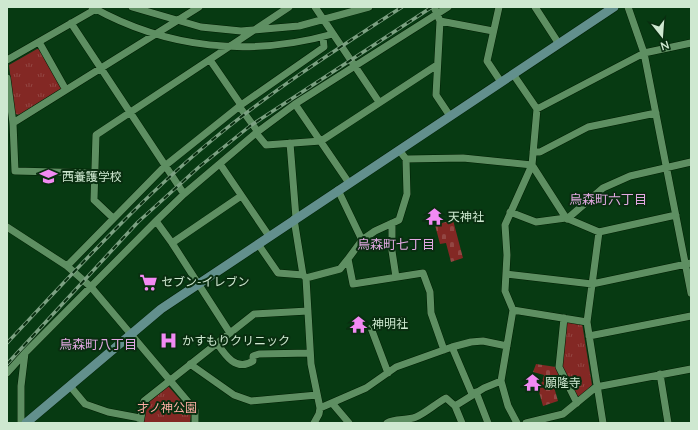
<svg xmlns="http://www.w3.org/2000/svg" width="698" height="430" font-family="Lato,'Noto Sans JP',sans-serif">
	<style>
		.cemetery { fill: url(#cemetery-stones) }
		.park { fill: url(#park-tufts) }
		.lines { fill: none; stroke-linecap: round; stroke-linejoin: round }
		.street-casing { stroke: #001f03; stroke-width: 8 }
		.secondary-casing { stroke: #001f03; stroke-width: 10 }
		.street { stroke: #5e8f62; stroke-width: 7 }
		.secondary { stroke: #62908d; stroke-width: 9 }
		.rail-casing { stroke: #7ca182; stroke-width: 3.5 }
		.rail { stroke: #092e10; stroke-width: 2; stroke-dasharray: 6; stroke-linecap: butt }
		.labels { text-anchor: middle; stroke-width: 4; stroke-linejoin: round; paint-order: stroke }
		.poi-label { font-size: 12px; fill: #cee8d0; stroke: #092e10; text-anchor: start }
		.park-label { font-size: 12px; fill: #fcada3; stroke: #092e10 }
		.neighbourhood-label { font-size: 13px; fill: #e2a9e2; stroke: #092e10 }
	</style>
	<defs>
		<pattern id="cemetery-stones" width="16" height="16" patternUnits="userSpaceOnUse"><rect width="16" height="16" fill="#832824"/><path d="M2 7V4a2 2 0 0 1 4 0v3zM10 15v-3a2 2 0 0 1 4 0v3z" fill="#934743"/></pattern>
		<pattern id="park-tufts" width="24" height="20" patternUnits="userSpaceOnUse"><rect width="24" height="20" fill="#832824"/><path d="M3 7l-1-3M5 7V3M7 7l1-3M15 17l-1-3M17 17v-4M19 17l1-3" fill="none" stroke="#934743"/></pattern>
	</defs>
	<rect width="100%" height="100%" fill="#073a12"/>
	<path class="cemetery" d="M453,220L463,258L451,262L446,243L440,244L435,225Z
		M536,364L556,367L559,375L552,380L558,401L543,406L539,392L544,375L533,372Z"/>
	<path class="park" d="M37,49H41L62,86L61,89L20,115L15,114L9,65Z
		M566,320L582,323L592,385L577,399L561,366Z
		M168,386L191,412L190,423H143L147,404Z"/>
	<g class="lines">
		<defs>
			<path id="street" d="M92,7C167,49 250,57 333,34
				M132,7L201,27L241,31L299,26L369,7
				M315,7L379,102
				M434,7L440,21L436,95L450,116
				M499,7L487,61L501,82
				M535,7L559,44
				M628,7L644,53L691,293
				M440,21L493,31
				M71,23L184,194
				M39,42L66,90
				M7,60L96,9
				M210,60L241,105
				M513,74L537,109L644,53L691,43
				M7,78L13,123L15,171L95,173
				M295,104L349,183
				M239,106L258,132
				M537,109L532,165L566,218L599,232L676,215
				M13,123L199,7
				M256,133L266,145L321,141L437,65
				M290,143L296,218
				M399,150L406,159L463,158L532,165L505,225L507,255L505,291L513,310L501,381L508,406L517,423
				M533,152H540L588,127L656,113
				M220,164L269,236
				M338,190L362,240L348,259L353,284L423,273L430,292L431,313L444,350
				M510,212L536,222L566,218
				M113,218L94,200L96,135L289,7
				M294,219L303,275L306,278L311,364L320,408
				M567,219L603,188L630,176L691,162
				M156,221L172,243L230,333
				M392,223V251L396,277
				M7,227L67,266L91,287L195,410V423
				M599,232L587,322L603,423
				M362,240L375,231L399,220L407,194L406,159
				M172,243L241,196
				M258,244L278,273L303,275
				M67,266L166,165L241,105L324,47L323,37
				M506,274L592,284L691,263
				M306,278L340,269L348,259
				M513,310L587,322
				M564,318L559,367L577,403
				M589,336L691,316
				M217,343C225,355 236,372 253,361V356L259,354L310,353
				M452,347L472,394
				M190,364L234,395L251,401L317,395
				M7,373L25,353
				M388,373L371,328L400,320
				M660,374L668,423
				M70,386L85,404L108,412L140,418
				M476,392L488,423
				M332,403L349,423
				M455,406L462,423
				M21,423V386L25,353L156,221L184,194L256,133L295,104L448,7
				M140,423L144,401L254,314L308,311
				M314,423L319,414L320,408L366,388L396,367L452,347L471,342L483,341L507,346
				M387,423C395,418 407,421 416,417C426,413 435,404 446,398L455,406L484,388L501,381
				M526,423L563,414L596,387L691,369"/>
			<path id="secondary" d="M26,423L161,309L614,7"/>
		</defs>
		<use href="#street" class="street-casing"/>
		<use href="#secondary" class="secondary-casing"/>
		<use href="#street" class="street"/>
		<use href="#secondary" class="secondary"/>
		<defs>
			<path id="rail" d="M7,343C73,273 137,202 211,141C271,91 337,49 402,7
				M7,364L138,222L199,167L250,126L432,7"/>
		</defs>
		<use href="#rail" class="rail-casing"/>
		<use href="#rail" class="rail"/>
	</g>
	<defs>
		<symbol id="school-bare" viewBox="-9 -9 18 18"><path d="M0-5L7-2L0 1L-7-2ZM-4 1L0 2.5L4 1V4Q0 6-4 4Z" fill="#f28af3" stroke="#092e10" stroke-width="2.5" paint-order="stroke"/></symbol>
		<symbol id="temple-bare" viewBox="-9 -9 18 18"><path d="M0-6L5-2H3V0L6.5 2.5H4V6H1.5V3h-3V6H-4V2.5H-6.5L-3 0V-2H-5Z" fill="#f28af3" stroke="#092e10" stroke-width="2.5" paint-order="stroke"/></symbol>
		<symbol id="supermarket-bare" viewBox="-9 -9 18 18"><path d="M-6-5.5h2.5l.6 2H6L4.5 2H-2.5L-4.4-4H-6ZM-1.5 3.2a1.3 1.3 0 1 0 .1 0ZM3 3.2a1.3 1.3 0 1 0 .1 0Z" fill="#f28af3" stroke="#092e10" stroke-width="2.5" paint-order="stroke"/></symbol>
		<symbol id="hospital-bare" viewBox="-9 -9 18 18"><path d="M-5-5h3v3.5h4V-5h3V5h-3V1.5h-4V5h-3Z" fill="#f28af3" stroke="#092e10" stroke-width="2.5" paint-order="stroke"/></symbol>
	</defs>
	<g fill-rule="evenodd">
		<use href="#school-bare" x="36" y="164" width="25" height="25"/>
		<use href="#temple-bare" x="422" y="204" width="25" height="25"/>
		<use href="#supermarket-bare" x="136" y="270" width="25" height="25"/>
		<use href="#temple-bare" x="346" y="312" width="25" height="25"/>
		<use href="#hospital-bare" x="156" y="328" width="25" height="25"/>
		<use href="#temple-bare" x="520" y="370" width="25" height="25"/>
	</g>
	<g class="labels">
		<g class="poi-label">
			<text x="62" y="181">西養護学校</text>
			<text x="448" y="221">天神社</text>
			<text x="161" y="286">セブン-イレブン</text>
			<text x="372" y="328">神明社</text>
			<text x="182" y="345">かすもりクリニック</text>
			<text x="545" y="387">願隆寺</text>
		</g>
		<g class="park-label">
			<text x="167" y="412">才ノ神公園</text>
		</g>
		<g class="neighbourhood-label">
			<text x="608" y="204">烏森町六丁目</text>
			<text x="396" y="249">烏森町七丁目</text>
			<text x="98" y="349">烏森町八丁目</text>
		</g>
	</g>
	<rect width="698" height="430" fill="none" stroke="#cee8d0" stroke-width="16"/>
	<g transform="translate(662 36) rotate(163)" stroke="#092e10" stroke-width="3" paint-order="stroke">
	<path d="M0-3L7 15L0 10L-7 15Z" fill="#cee8d0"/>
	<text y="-6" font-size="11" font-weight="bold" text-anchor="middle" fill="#cee8d0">N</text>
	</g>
</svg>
